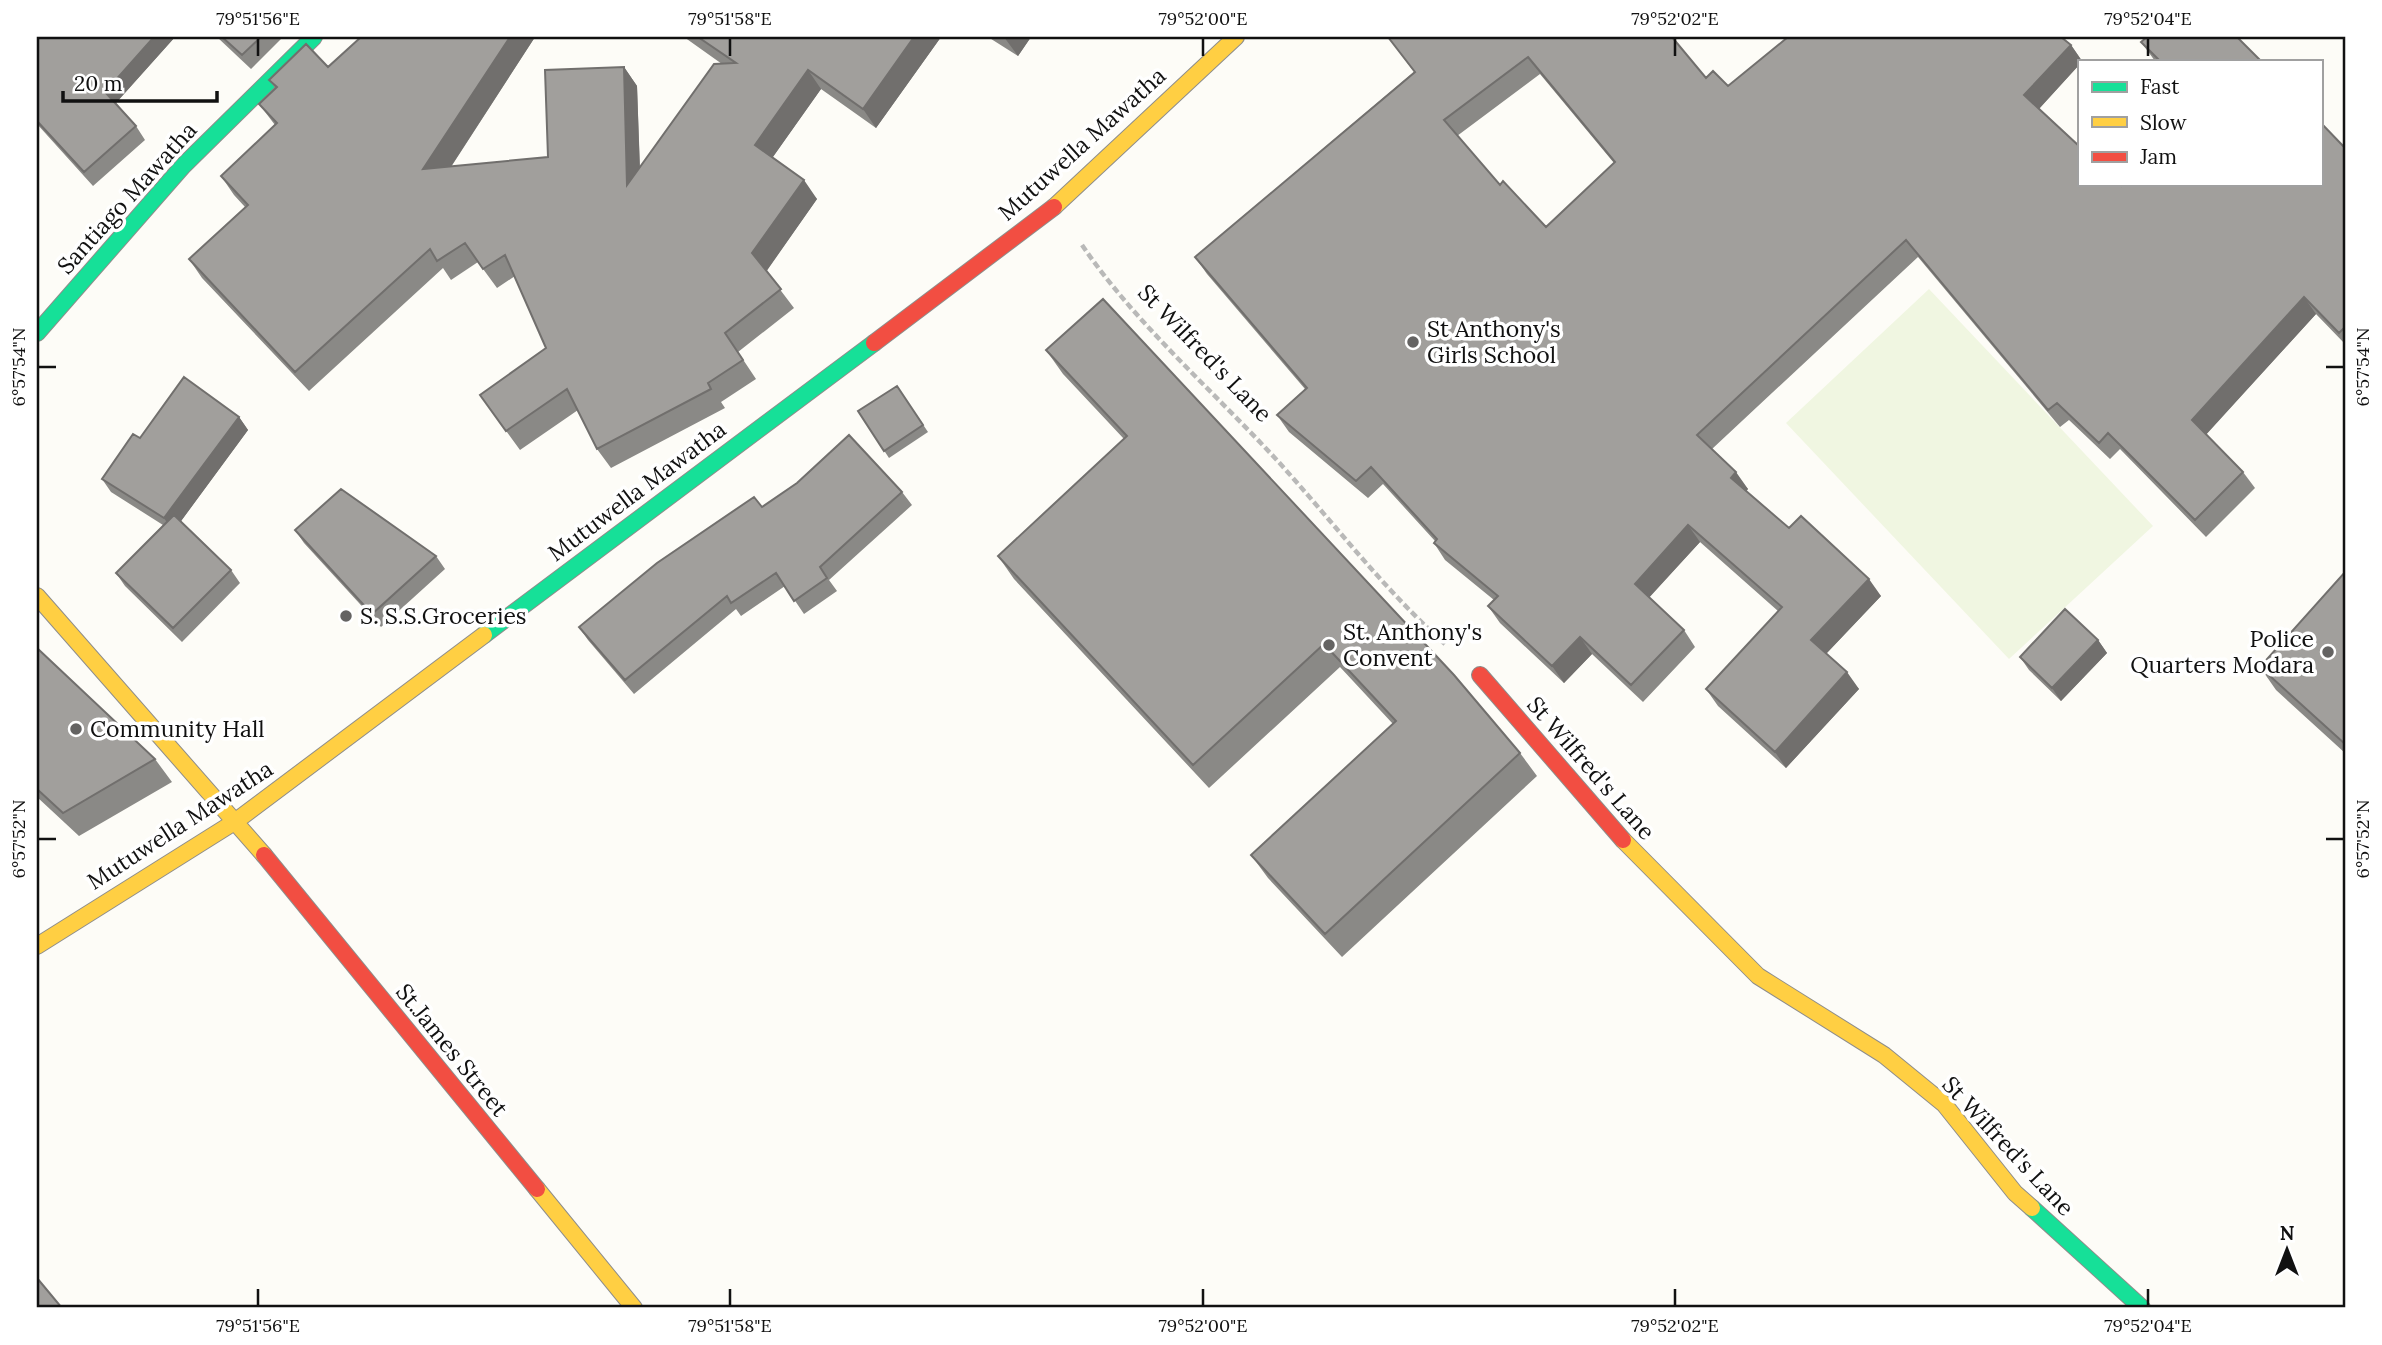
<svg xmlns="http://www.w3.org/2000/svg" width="2382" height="1345" font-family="Lora,serif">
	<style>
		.pitch { fill: #f0f6e1 }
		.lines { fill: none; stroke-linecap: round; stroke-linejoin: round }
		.fast-casing { stroke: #8e8d8b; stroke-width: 18 }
		.slow-casing { stroke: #8e8d8b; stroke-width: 18 }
		.jam-casing { stroke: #8e8d8b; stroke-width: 18 }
		.path { stroke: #b9b9b8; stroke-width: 4.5; stroke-dasharray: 7 3.5; stroke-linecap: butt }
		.fast { stroke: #16e098; stroke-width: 16 }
		.slow { stroke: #ffcf43; stroke-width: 16 }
		.jam { stroke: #f24e42; stroke-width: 16 }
		.wall { fill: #8a8986; fill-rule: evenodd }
		.shaded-wall { fill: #716f6d }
		.building { fill: #a19f9c; stroke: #716f6d; stroke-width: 2; fill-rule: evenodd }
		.ticks { fill: none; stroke: #111; stroke-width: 2.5 }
		.poi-dot { fill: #646362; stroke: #fff; stroke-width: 2.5 }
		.labels { text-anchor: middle; stroke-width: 7; stroke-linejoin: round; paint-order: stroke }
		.street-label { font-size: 23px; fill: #111; stroke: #fff }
		.poi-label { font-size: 23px; fill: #111; stroke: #fff; text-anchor: start }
		.neatline { fill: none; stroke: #111; stroke-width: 2.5 }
		.ticks-label { font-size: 18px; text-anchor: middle; fill: #111 }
	</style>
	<rect width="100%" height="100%" fill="#fdfcf7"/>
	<path class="pitch" d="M1929,289L2153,526L2009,659L1786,423Z"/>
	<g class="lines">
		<defs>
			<path id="fast" d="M37,333L183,166L314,37
				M484,635L874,343
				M2032,1208L2142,1308"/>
			<path id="slow" d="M1054,207L1236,37
				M37,596L264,855
				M1623,840L1758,976L1884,1055L1944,1104L2015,1193L2032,1208
				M37,946L236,821L484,635
				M537,1189L634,1308"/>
			<path id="jam" d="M874,343L1054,207
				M1480,675L1623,840
				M264,855L537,1189"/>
		</defs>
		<use href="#fast" class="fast-casing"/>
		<use href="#slow" class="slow-casing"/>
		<use href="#jam" class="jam-casing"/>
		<path class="path" d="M1082,245C1136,324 1209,387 1274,457C1331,519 1382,588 1445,644"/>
		<use href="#fast" class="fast"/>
		<use href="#slow" class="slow"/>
		<use href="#jam" class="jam"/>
	</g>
	<path class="wall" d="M37,37H175L116,103L136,126L145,140L93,186L37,124Z
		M217,37H283L251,69Z
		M361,37H535L451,167L548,157L624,67L637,86L640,168L722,64L684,37H941L876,128L821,89L772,158L817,199L766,271L794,308L738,352L756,379L721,402L725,408L611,468L597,449L578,410L520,450L480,395L546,348L515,276L497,288L478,262L451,280L443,268L309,391L202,278L189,259L245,207L234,195L221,176L275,125L259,104L275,88L269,80L328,67Z
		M988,37H1031L1018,56Z
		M1388,37L1706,78L1728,86L2071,45L2082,61H2079V65L2039,109L2122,186L2345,148V344L2316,314L2206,434L2243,472L2255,488L2206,537L2120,449L2110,459L2069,420L2060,427L1918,257L1712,449L1748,489L1746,491L1789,528L1881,596L1826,654L1859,689L1786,768L1718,706L1706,689L1778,611L1700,542L1649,597L1684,630L1695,647L1643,702L1592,654L1564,683L1500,623L1488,606L1494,600L1445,560L1434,543L1435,541L1383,484L1368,498L1289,432L1277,415L1305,389L1207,274L1195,257L1414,72ZM1540,74L1614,163L1546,227L1500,185L1457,136Z
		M2141,42L2261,61H2155Z
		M1046,350L1520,753L1537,776L1342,957L1268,878L1251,855L1393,724L1340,667L1209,788L1014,579L998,556L1124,439L1063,374Z
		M897,386L928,432L889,458L858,411Z
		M239,417L248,430L181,521L231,570L240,583L182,642L125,586L116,573L163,525L111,492L102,479L140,438Z
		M902,492L912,505L829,580L837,591L804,614L785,586L741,616L736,609L634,694L588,640L579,627Z
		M295,530L436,556L445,569L381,627L304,543Z
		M2345,572V753L2276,690L2260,667Z
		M2098,640L2107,653L2061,701L2029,670L2020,657Z
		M37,648L155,759L172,782L79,836L37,797Z"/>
	<path class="shaded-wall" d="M154,37H175L114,105L105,92Z
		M510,37H535L437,188L423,169Z
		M914,37H941L876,128L863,109Z
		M1004,37H1031L1018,56Z
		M2071,45L2082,61H2079V65L2036,112L2024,95Z
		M624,67L637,86L641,204L627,185Z
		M808,70L821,89L768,164L755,145Z
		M804,180L817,199L766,272L752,253Z
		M2304,297L2316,314L2204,437L2192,420Z
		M239,417L248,430L173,532L164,518Z
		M1736,472L1748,489L1743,495L1731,478Z
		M1688,525L1700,542L1647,600L1635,584Z
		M1869,579L1881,596L1823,657L1811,640Z
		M1580,637L1592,654L1564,683L1552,666Z
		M2098,640L2107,653L2061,701L2052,688Z
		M1847,672L1859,689L1786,768L1775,752Z"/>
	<path class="building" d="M37,37H154L105,92L136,126L84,172L37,121Z
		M222,37H261L242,55Z
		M361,37H510L423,169L548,157L545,70L624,67L627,185L714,64L736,63L698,37H914L863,109L808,70L755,145L804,180L752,253L781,289L725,333L743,360L708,383L711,389L597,449L567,389L506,431L480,395L546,348L505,255L483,269L465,243L437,261L430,249L295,372L189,259L248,205L221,176L277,123L259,104L277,87L269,80L306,44L328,67Z
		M1388,37H1672L1706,78L1713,71L1728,86L1788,37H2061L2071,45L2024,95L2079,146V184H2120L2122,186L2125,184H2321V123L2345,148V327L2339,333L2304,297L2192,420L2243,472L2195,520L2108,433L2099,443L2057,403L2048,410L1906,240L1697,435L1736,472L1731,478L1789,528L1801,516L1869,579L1811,640L1847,672L1775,752L1706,689L1782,607L1688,525L1635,584L1684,630L1631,685L1580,637L1552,666L1488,606L1498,596L1434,543L1437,539L1371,467L1356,481L1277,415L1307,388L1195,257L1415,72ZM1528,57L1615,162L1546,227L1503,181L1500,185L1444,120Z
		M2147,37H2237L2261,61H2160L2141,42Z
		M1103,299L1454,675L1520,753L1325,934L1251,855L1396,721L1324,644L1193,765L998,556L1127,436L1046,350Z
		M184,377L239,417L164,518L102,479L133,434L140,438Z
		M897,386L923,425L884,451L858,411Z
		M849,435L902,492L820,567L827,578L794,601L776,573L731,603L727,596L625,680L579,627L657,563L754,497L762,507L797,483Z
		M341,489L436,556L372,614L295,530Z
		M174,515L231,570L173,628L116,573Z
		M2345,572V744L2260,667Z
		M2065,609L2098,640L2052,688L2020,657Z
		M37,648L155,759L63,813L37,789Z
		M37,1278L62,1308H37Z"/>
	<path class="ticks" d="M258,38V56M730,38V56M1203,38V56M1675,38V56M2148,38V56M38,367H56M2326,367H2344M38,839H56M2326,839H2344M258,1289V1306M730,1289V1306M1203,1289V1306M1675,1289V1306M2148,1289V1306"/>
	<g class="poi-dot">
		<circle cx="1413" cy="342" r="7"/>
		<circle cx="346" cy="616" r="7"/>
		<circle cx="1329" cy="645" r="7"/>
		<circle cx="2328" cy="652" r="7"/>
		<circle cx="76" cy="729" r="7"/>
	</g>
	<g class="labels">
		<g class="street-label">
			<text transform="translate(1082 144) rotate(-42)" y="8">Mutuwella Mawatha</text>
			<text transform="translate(127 198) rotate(-48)" y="8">Santiago Mawatha</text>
			<text transform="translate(1205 353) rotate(46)" y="8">St Wilfred's Lane</text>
			<text transform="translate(637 491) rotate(-37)" y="8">Mutuwella Mawatha</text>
			<text transform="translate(1591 768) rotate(49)" y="8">St Wilfred's Lane</text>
			<text transform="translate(180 825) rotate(-33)" y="8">Mutuwella Mawatha</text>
			<text transform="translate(452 1050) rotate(51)" y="8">St.James Street</text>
			<text transform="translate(2008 1146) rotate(47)" y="8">St Wilfred's Lane</text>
		</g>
		<g class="poi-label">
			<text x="1427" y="337">St Anthony's<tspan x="1427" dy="26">Girls School</tspan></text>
			<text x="360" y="624">S. S.S.Groceries</text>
			<text x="1343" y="640">St. Anthony's<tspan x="1343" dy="26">Convent</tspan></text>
			<text x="2314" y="647" text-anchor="end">Police<tspan x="2314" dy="26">Quarters Modara</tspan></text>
			<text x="90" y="737">Community Hall</text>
		</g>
	</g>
	<rect width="2382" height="1345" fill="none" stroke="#ffffff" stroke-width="77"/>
	<rect x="2078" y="60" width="245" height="126" fill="#ffffff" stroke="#a0a0a0" stroke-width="2"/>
	<rect x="2092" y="82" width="35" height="10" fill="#16e098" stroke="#a0a0a0" stroke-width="2"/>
	<text x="2140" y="94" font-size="21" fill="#111111">Fast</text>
	<rect x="2092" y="117" width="35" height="10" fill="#ffcf43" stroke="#a0a0a0" stroke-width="2"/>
	<text x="2140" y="130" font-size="21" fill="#111111">Slow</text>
	<rect x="2092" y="152" width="35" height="10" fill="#f24e42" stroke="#a0a0a0" stroke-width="2"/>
	<text x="2140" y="164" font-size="21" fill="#111111">Jam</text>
	<g transform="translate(2287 1250)" stroke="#ffffff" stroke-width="5" paint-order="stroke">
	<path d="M0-5L12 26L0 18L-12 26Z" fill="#111111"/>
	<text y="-10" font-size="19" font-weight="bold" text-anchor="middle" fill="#111111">N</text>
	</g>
	<path d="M63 91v10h154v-10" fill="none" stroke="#111111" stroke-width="3.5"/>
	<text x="74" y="91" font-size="21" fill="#111111" stroke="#ffffff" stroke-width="5" paint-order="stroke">20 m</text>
	<rect x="38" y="38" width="2306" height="1268" class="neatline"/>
	<g class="ticks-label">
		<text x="258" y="25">79°51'56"E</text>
		<text x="730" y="25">79°51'58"E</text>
		<text x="1203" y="25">79°52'00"E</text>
		<text x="1675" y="25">79°52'02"E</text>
		<text x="2148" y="25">79°52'04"E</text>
		<text transform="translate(19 367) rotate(-90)" y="6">6°57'54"N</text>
		<text transform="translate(2363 367) rotate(-90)" y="6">6°57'54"N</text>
		<text transform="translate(19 839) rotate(-90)" y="6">6°57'52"N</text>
		<text transform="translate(2363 839) rotate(-90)" y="6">6°57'52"N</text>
		<text x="258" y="1332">79°51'56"E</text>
		<text x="730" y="1332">79°51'58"E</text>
		<text x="1203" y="1332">79°52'00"E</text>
		<text x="1675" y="1332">79°52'02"E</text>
		<text x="2148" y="1332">79°52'04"E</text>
	</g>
</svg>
